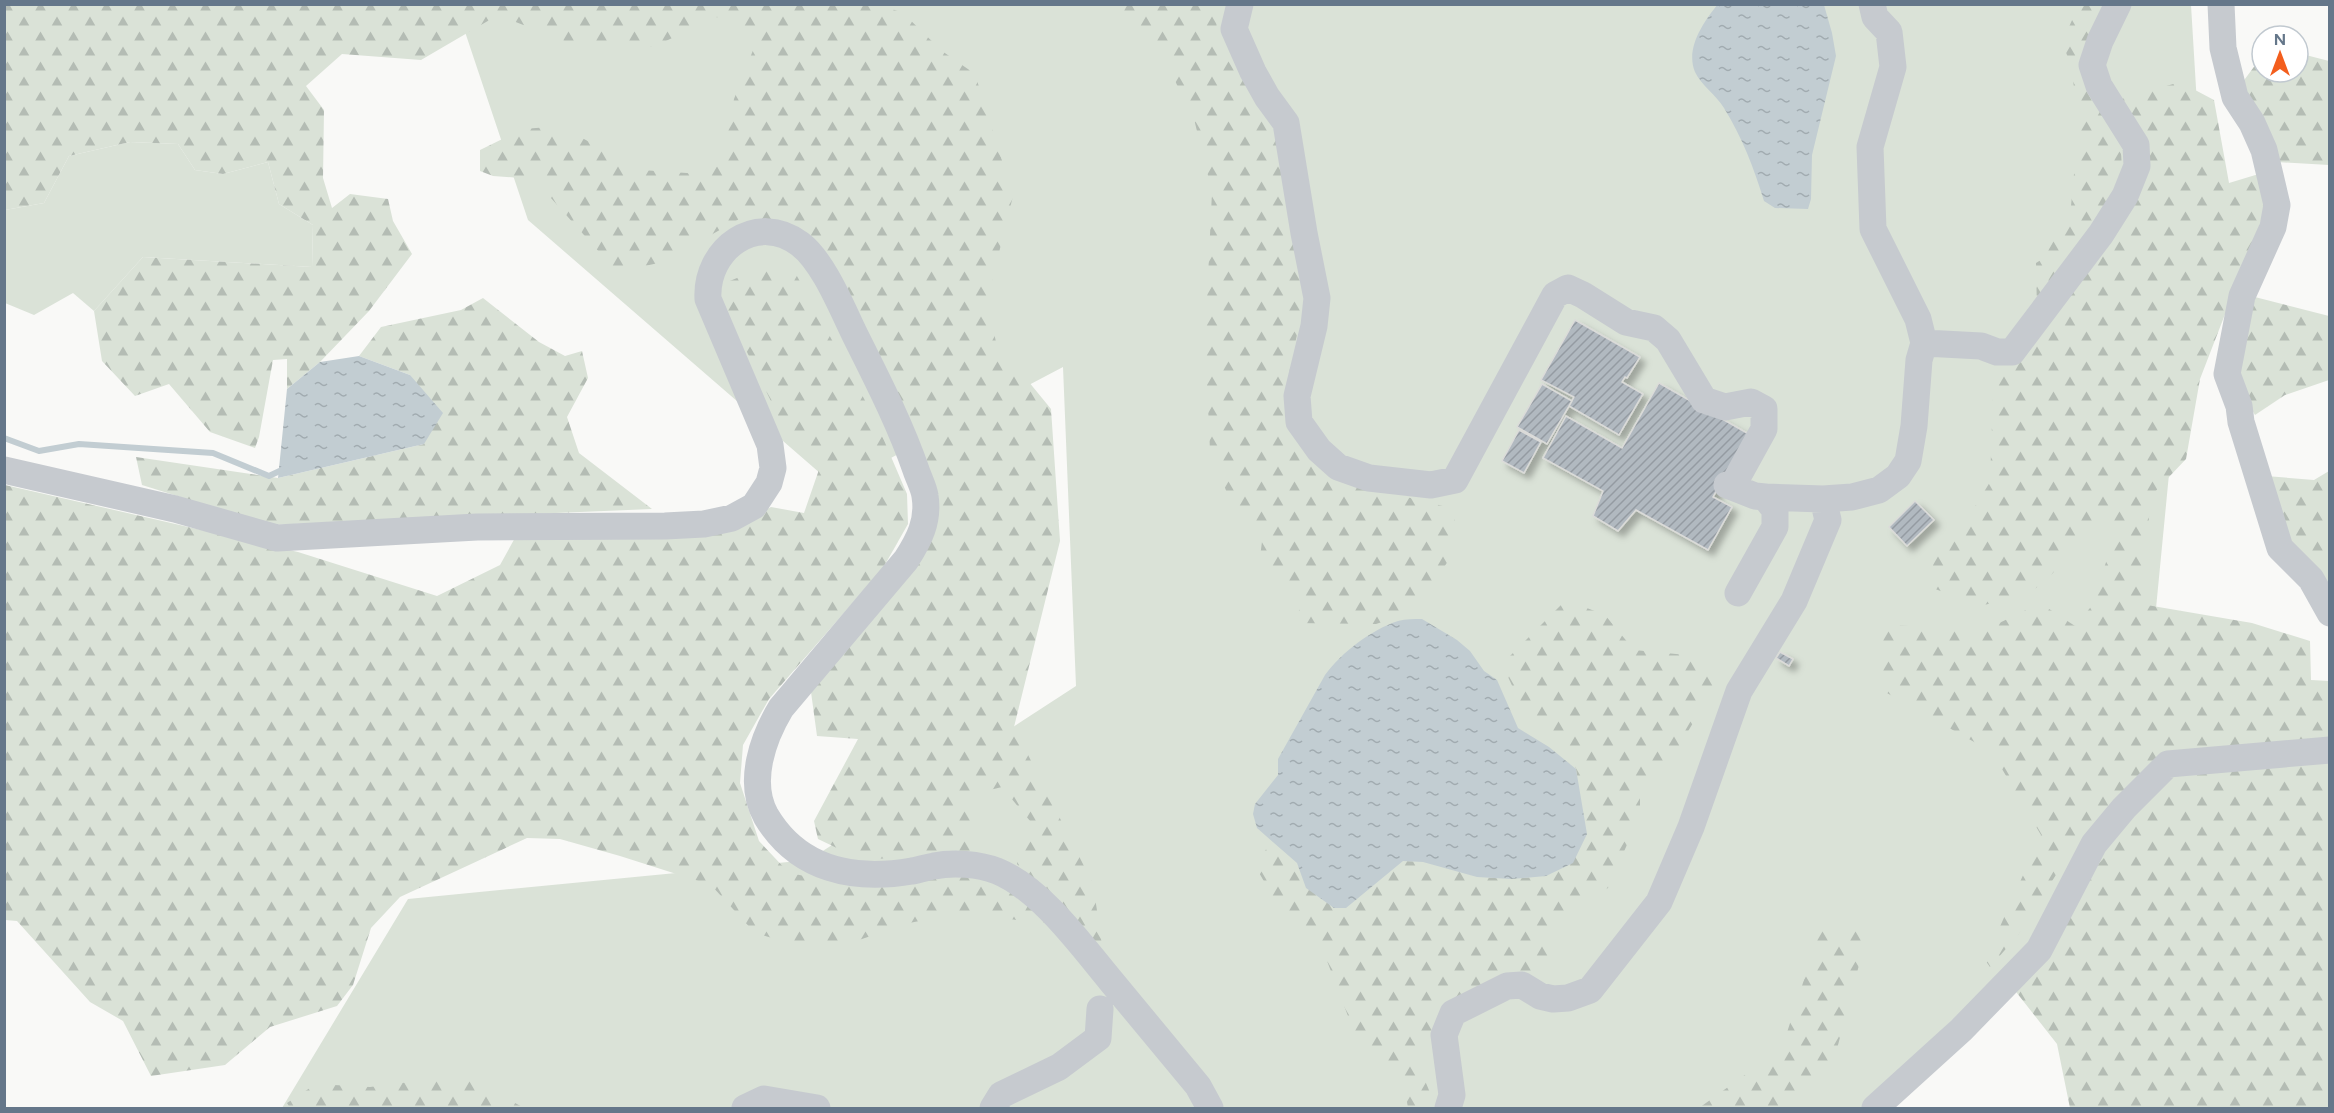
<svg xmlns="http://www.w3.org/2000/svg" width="2334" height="1113" font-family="Figtree,sans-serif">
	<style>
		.green { fill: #dae2d7 }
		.forest { fill: url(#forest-firs) }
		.water { fill: url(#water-ripples) }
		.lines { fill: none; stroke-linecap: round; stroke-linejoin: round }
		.stream { stroke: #c2cdd2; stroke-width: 6 }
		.building { fill: url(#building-hatch); stroke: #dbdbd9; stroke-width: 1.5; filter: url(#shadow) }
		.minor { stroke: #c6cacf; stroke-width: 27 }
	</style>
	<defs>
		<pattern id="forest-firs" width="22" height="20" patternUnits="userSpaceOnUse" patternTransform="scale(1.5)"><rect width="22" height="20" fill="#dae2d7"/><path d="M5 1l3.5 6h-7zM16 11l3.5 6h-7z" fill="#b4bcb4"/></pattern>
		<pattern id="water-ripples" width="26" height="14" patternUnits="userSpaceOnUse" patternTransform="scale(1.5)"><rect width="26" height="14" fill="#c2cdd2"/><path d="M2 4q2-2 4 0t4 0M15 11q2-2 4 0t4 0" fill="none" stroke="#a1abb0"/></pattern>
		<pattern id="building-hatch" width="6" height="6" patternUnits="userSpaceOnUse" patternTransform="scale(1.5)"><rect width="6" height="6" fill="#b1b9c0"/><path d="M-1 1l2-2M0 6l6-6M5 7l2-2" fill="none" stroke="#949ba2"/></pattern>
		<filter id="shadow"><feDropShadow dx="5.5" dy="5.5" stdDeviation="3" flood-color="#0004"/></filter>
	</defs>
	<rect width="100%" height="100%" fill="#f9f9f7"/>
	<path class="green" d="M456,5H2191L2200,154L2133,846L1861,1108H282L408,899L809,860L1076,686L1063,367L836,487L528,220Z
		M130,142L178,144L195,170L223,174L268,162L279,204L313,225L312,267L143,257L94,311L73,293L34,315L5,303V210L44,203L69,156Z"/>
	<path class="forest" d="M878,4L903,13L942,51L975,74L1013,196L987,301L996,342L1051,409L1060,541L1014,727L1093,884L1102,944L1096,951L1017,864L1022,842L1035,827L1002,787L969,795L973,852L862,860L818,839L814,821L858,739L817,736L811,692L935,497L784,224L741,218L663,262L617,272L534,179L493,176L480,171V150L523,129L549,127L584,139L641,170L702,174L722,164L734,99L757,40L717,17L653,47L567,42L498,15L421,60L342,54L306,86L324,110L323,178L332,208L350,194L388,199L393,221L412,254L369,311L320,362L287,389V359L273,360L259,437L255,448L210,432L169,384L135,396L102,361L94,311L143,257L312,267L313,225L279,204L268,162L223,174L195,170L178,144L130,142L69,156L44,203L5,210V5Z
		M1105,5H1220L1217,13L1216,44L1232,51L1282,122L1294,174L1302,311L1292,358L1294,434L1358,485L1455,509L1454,552L1415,611L1376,624L1293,623L1304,600L1260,557L1263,534L1231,503L1210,450L1205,342L1212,192L1195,123L1161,51L1116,18Z
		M2079,5H2112L2087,54L2120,136L2123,185L2037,312L2036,263L2044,258L2071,206L2078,131L2072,68L2062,42Z
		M2298,53L2329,61V165L2277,162L2239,87L2262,56V72H2298Z
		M2180,82L2214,100L2229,183L2262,173L2268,203L2200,379L2186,459L2151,496L2141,604L2252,623L2310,641L2311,680L2329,681V737L2159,764L2078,840L2018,935L1990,967L1985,960L2041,835L1992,752L1878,688L1883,625L1987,629L2040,603L2075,626L2090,608L2118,528L2107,511L2052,574L2029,594L1980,606L1930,587L1935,551L1976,505L1990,482L1994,367L2026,345L2136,193L2118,100Z
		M792,267L874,417L907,494L908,524L883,568L769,699L743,745L740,783L759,841L789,873L836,882L960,871L996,879L1054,922L1034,923L967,912L909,923L859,940L799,946L755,933L711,885L620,856L560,839L527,838L400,897L371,928L353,985L337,1006L270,1027L225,1065L151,1076L123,1021L90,1002L17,921L5,920V485L298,552L437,596L500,565L516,536L739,523L771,507L804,513L823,458L789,438L726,309L725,283L749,273Z
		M2251,296L2329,316V380L2285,395L2255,415L2233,377Z
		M483,298L539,342L565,356L582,351L588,378L567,417L579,453L652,509L270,525L142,485L136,457L278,478L424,444L410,375L359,356L381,327L461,310Z
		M2329,471V603L2287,547L2266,476L2314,480Z
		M1566,600L1605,615L1634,650L1697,656L1717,683L1663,773L1640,782V815L1608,888L1555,920L1545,969C1501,989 1450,1023 1415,1057L1431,1095L1429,1108H1408L1401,1066L1373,1065L1359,1045L1321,945L1288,923L1254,864L1273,841L1297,863L1306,888L1346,908L1403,861L1423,862L1477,877L1511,879L1546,876L1587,834L1576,769L1568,744L1529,722L1502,664Z
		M2329,755V1108H2070L2057,1044L2013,988L2079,886L2112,849L2117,828L2168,767Z
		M1869,927L1833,1064L1785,1108H1699L1782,1048L1820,930Z
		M466,1075L524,1108H290L287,1103L316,1084L370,1087Z"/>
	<path class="water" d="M1717,5H1824L1832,33L1836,56L1812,155L1811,199L1808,209L1775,208L1764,201C1754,168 1742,137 1724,108C1716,95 1701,85 1695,72C1685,48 1704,22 1717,5Z
		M359,356L410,375L443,413L424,444L278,478L287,389L320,362Z
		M1422,619L1457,640L1470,651L1484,671L1497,680L1518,728L1549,747L1576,769L1587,834L1573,863L1546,876L1511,879L1477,877L1423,862L1403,861L1346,908H1334L1306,888L1297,863L1257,828L1253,814L1255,804L1278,775V759L1325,675C1342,652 1371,630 1398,621C1406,619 1414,619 1422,619Z"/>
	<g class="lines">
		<path class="stream" d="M4,438L39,451L79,444L213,453L269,476L286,468"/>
	</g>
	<path class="building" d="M1575,320L1640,357L1627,378L1625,377L1622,382L1643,394L1619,435L1569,406L1574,397L1541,380Z
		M1659,383L1754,437L1726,474L1713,497L1732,507L1708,550L1636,510L1618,531L1593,516L1603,491L1543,458L1566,416L1622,448Z
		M1542,384L1572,401L1547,444L1517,427Z
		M1519,430L1541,442L1524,473L1502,461Z
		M1915,501L1934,520L1907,546L1889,527Z
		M1780,652L1793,659L1789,666L1776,658Z"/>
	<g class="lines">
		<path class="minor" d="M1240,4L1234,29L1253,72L1267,97L1286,123L1304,233L1317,298L1314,326L1297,396L1299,422L1319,450L1338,467L1369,478L1431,485L1455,480L1555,295L1568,288L1583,295L1626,322L1654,328L1668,340L1704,400L1725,407L1751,402L1764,409V429L1732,487
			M2221,4L2223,48L2235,97L2252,123L2264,150L2277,205L2273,227L2242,296L2227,374L2239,406L2241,422L2280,548L2311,579L2330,613
			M1924,343L1981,346L1997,352H2012L2101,234L2125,196L2137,166L2136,145L2099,86L2092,65L2100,41L2118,4
			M4,470L175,509L277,538L477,527L665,526L704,524L732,518L754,506L769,483L773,468L770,445L708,299C705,249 757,211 800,244C824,262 843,311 856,337C878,381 900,424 916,470C919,479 924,488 925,496C929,521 919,540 906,560L781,708C763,738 747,782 766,816C798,870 854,881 912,871C920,870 927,867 934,866C953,862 979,864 997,871C1041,889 1081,945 1111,981C1140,1016 1169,1051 1198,1086L1210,1108
			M1727,485L1755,496L1765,497L1823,499L1852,497L1879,490L1898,476L1908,461L1914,426L1919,360L1924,343L1918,319L1873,229L1870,147L1893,67L1889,32L1875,17L1872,4
			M1738,593L1775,527V510L1765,497
			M745,1108L764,1099L817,1108
			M993,1108L1001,1095L1059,1067L1098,1038L1100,1009
			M1448,1108L1452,1095L1444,1035L1453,1013L1507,986L1522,985L1540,996L1553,999L1568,998L1590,990L1659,902L1691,827L1739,691L1794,601L1828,520L1823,499
			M1875,1108L1961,1030L2039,950L2094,844L2124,808L2168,764L2330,750"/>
	</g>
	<rect width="2334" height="1113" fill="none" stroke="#65778a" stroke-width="12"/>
	<g transform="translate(2280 54)"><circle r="28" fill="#ffffff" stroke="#c1c9d0" stroke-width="1.5"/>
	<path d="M0-4.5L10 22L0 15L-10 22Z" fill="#f35e1d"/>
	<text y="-9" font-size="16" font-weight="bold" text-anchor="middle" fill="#65778a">N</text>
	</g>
</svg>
